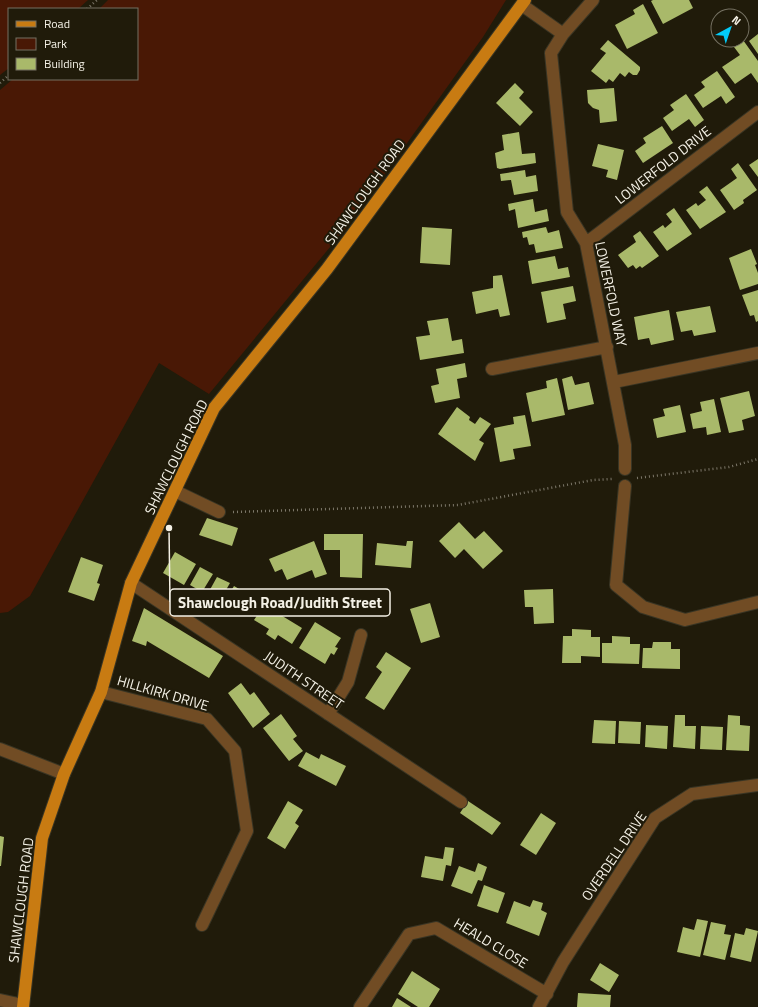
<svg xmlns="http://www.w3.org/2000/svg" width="758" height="1007" font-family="'Titillium Web',sans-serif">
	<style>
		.green { fill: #491805 }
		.building { fill: #a9b96a }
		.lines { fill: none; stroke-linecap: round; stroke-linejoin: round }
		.minor-casing { stroke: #393524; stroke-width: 14 }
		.major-casing { stroke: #393524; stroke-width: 14 }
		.path { stroke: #7d786a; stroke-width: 2.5; stroke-dasharray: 1 3; stroke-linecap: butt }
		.minor { stroke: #714c24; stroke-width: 12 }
		.major { stroke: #c87b12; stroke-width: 12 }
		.labels { text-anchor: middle; stroke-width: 4; stroke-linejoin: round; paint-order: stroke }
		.street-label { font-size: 14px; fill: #f4f1e6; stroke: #201b0a }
		.leader { fill: none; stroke: #f4f1e6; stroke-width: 1.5 }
		.callout-dot { fill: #f4f1e6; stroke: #201b0a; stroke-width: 1.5 }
		.callout { fill: #201b0a; stroke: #f4f1e6; stroke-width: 1.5 }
		.callout-label { font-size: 15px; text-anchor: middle; font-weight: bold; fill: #f4f1e6 }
	</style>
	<rect width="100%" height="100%" fill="#201b0a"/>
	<path class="green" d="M0,0H88L78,9H9V68L0,75Z
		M108,0H506L483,37L349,224L209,394L159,363L30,596L8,612L0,613V90L13,79H137V9H99Z"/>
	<path class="building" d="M653,0H689L693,8L663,24L651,1Z
		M643,4L658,33L627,49L615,25L635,14L633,10Z
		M758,34V54L749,41Z
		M608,40L640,67V70L637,75H633L629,72L625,77L620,73L613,82L609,79L606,83L591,71L606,53L600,49Z
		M743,40L758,61V83L751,73L735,84L722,67L740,55L734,47Z
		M717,71L735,97L726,104L721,96L703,108L694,95L705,87L701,82Z
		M515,83L524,92L519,98L533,112L520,126L496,103Z
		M614,88L617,121L600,123L599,110L593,108L588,103L587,90Z
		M686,94L704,120L695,127L689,119L672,131L663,118L674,110L670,105Z
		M662,126L673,143L643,163L635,151L646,143L643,138Z
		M519,132L522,154L535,153L536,163L500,169L497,168L495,153L504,150L502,135Z
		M598,144L624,150L617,180L606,177L608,170L592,166Z
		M758,159V177L749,165Z
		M738,163L757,190L743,200L744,203L734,210L720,190L737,178L731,169Z
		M525,170L526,177L536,175L538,191L514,195L511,180L501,181L500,174Z
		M707,186L726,212L700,229L686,210L696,203L698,206L706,200L699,192Z
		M533,199L535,212L547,209L549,221L518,228L515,209L509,211L508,204Z
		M674,208L692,234L667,251L653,232L663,225L665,228L672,222L666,214Z
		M422,227L452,229L450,265L420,263Z
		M546,227L548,233L559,230L563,248L536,253L534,244L529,245L527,237L523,238L522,232Z
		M640,231L659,256L642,268L640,266L636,269L633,265L628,268L618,255L636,242L633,236Z
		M751,249L757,264L755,265L758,273V284L740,290L729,258Z
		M555,256L558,269L568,267L570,277L532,284L528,261Z
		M502,275L510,315L500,317L498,309L476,314L472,292L493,288V276Z
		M573,286L576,301L563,304L566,319L547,323L541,292Z
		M758,290V321L756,322L754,315L750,316L742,295Z
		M710,306L716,332L694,336L692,330L681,332L676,312Z
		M669,310L674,340L651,345L649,338L638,340L634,317Z
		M448,318L452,341L462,339L464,353L420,360L416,337L430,335L427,321Z
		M465,363L467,377L457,379L460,398L435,403L431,386L439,384L436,369Z
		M572,376L575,385L589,382L594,404L568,410L562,379Z
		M557,378L565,415L532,422L526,393L547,388L546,381Z
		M749,391L755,416L742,420L744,430L729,433L720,398Z
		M714,399L721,432L707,435L706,427L693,429L690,414L702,411L700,402Z
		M680,405L686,432L657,438L653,419L665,416L663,409Z
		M457,407L470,417L469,420L475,424L480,417L491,424L479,440L484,443L475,461L438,434Z
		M525,415L531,446L513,449L515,459L500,462L494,428L514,424L513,417Z
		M207,518L238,528L232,546L199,535Z
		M459,522L475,539L484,531L503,551L483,569L464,549L455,558L439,541Z
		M324,534H363L362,578L340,577V550H324Z
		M314,541L327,574L315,578L312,570L287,580L282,569L275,572L269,559Z
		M407,541H413L411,568L375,565L377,543L406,546Z
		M175,552L196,564L184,585L163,573Z
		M81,557L103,565L97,583L100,584L94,601L68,592Z
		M200,567L213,574L202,592L190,585Z
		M217,577L230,583L219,602L207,595Z
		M234,586L246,593L235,611L223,604Z
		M553,589L554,623L534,624L533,607H525L524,590Z
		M252,591L282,609L279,614L302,628L292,644L278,635L275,640L266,634L269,629L254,620L258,614L244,605Z
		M430,603L440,637L421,643L410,609Z
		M144,608L223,656L209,678L147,641L146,646L132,641Z
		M315,622L341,638L335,647L338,648L334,655L331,653L325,664L299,648Z
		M572,629L591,630V637H600V657L581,656V663H562L563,636H572Z
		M612,636L630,637V644H640L639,664L602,663V643H612Z
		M653,642H671V649H680V669L642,668L643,648H652Z
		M386,652L411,668L384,710L365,698L382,672L376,667Z
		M241,683L250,695L254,692L270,714L253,728L228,693Z
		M281,714L297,736L293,739L303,751L289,761L263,728Z
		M675,715H685V726H696L695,749L673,747Z
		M728,715L740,716V725L750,726L749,751L726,750Z
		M594,720L616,721L615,744L592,743Z
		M619,721L641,722L640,744L618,743Z
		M646,725L668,726L667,749L645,747Z
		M701,726L723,727L722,750L700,749Z
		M306,752L319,759L321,754L346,766L336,786L298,766Z
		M288,801L303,810L295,823L299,826L285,849L267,838Z
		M468,801L501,823L492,835L460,813Z
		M541,813L556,823L536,855L520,845Z
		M0,836L4,837L1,866H0Z
		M445,847L454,848L451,866L446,865L443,881L421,877L425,856L443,859Z
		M478,863L487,867L482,881L478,880L472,894L451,886L459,866L475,872Z
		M484,885L505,893L498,913L477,906Z
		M533,900L543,903L541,910L547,913L539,936L506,923L514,901L530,907Z
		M697,919L708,921L700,957L677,952L683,927L694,930Z
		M711,922L726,925L724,934L731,935L725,960L703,955Z
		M746,928L758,931L751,962L730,957L735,933L744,935Z
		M600,963L619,975L609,992L590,980Z
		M412,971L440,989L429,1007H418L398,994Z
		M578,993L611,995L610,1007H577Z
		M397,998L411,1007H392Z"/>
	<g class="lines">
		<defs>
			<path id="minor" d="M593,0L563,34L551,53L567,212L586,243L625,445V469
				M522,5L563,34
				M586,243L758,112
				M492,369L607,347
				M614,382L758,353
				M625,486L616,585L643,607L685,620L758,602
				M175,491L219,512
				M131,583L461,802
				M101,692L207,719L235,751L247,831L202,925
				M328,714L348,682L361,635
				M0,749L64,774
				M0,1000L23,1005
				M360,1007L409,934L436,928L547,994
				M539,1007L563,962L655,818L692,794L758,785"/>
			<path id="major" d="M23,1007L42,838L64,774L101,692L131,583L214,408L327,269L525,0"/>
		</defs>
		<use href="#minor" class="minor-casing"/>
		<use href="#major" class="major-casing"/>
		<path class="path" d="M87,9L97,0
			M0,83L9,75
			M637,478L729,467L758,459
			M233,512L458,505L593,480L612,479"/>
		<use href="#minor" class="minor"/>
		<use href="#major" class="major"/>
	</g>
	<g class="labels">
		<g class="street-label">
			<text transform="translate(663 165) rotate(-38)" y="5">LOWERFOLD DRIVE</text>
			<text transform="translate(365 192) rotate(-54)" y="5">SHAWCLOUGH ROAD</text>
			<text transform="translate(611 294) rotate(78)" y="5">LOWERFOLD WAY</text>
			<text transform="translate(176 457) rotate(-64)" y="5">SHAWCLOUGH ROAD</text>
			<text transform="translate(304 680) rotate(34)" y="5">JUDITH STREET</text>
			<text transform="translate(163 693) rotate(16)" y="5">HILLKIRK DRIVE</text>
			<text transform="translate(614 856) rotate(-56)" y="5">OVERDELL DRIVE</text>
			<text transform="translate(21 900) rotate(-83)" y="5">SHAWCLOUGH ROAD</text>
			<text transform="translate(491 943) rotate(31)" y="5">HEALD CLOSE</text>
		</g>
	</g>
	<path class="leader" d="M169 528L170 602"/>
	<circle class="callout-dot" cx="169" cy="528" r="4"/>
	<rect class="callout" x="170" y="589" width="220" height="27" rx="4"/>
	<g class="callout-label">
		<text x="280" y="608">Shawclough Road/Judith Street</text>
	</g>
	<rect x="8" y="8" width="130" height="72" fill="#201b0a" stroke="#757162"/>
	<rect x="16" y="21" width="20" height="6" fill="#c87b12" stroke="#757162"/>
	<text x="44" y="28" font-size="12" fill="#f4f1e6">Road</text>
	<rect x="16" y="38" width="20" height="12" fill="#491805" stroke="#757162"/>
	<text x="44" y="48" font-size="12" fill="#f4f1e6">Park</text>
	<rect x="16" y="58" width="20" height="12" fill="#a9b96a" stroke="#757162"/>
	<text x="44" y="68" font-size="12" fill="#f4f1e6">Building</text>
	<g transform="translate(730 28) rotate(40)"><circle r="19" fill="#201b0a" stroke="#757162"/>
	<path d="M0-3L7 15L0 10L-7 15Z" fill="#02cbf9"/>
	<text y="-6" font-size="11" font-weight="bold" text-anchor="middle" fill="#f4f1e6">N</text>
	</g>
</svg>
